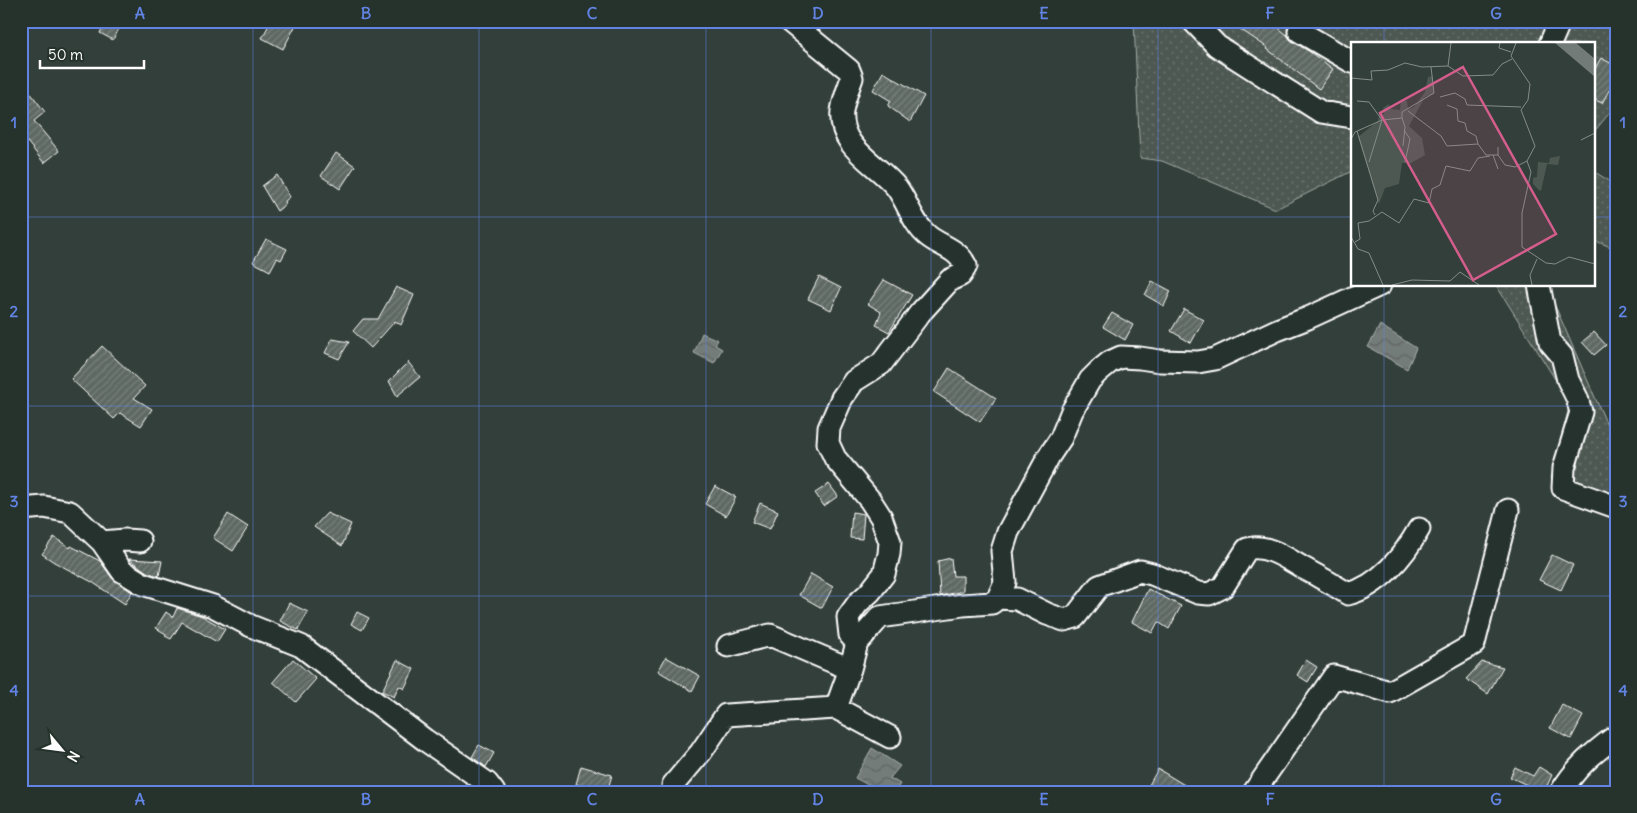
<svg xmlns="http://www.w3.org/2000/svg" width="1637" height="813" font-family="Delius,sans-serif">
	<style>
		.grass { fill: url(#grass-dots); stroke: #a6aca9 }
		.water { fill: url(#water-waves); stroke: #abb0ae }
		.building { fill: url(#building-hatch); stroke: #fff }
		.lines { fill: none; stroke-linecap: round; stroke-linejoin: round }
		.minor-casing { stroke: #fff; stroke-width: 25 }
		.minor { stroke: #26332d; stroke-width: 21 }
		.grid { fill: none; stroke: #6183e4; stroke-width: 1; stroke-opacity: 0.55 }
		.inset-road { fill: none; stroke: #858c89; stroke-width: 1 }
		.view { fill: #d45d8c; fill-opacity: 0.15; stroke: #d45d8c; stroke-width: 2.5 }
		.inset-edge { fill: none; stroke: #fff; stroke-width: 2.5 }
		.neatline { fill: none; stroke: #6183e4; stroke-width: 2 }
		.grid-label { font-size: 16px; text-anchor: middle; font-weight: bold; fill: #6183e4 }
	</style>
	<defs>
		<pattern id="grass-dots" width="8" height="8" patternUnits="userSpaceOnUse" patternTransform="scale(1.25)"><rect width="8" height="8" fill="#4d5853"/><path d="M2 2h.1M6 6h.1" fill="none" stroke="#68716d" stroke-width="1.8" stroke-linecap="round"/></pattern>
		<pattern id="water-waves" width="16" height="10" patternUnits="userSpaceOnUse" patternTransform="scale(1.25)"><rect width="16" height="10" fill="#737b78"/><path d="M0 5q4-4 8 0t8 0" fill="none" stroke="#606462"/></pattern>
		<pattern id="building-hatch" width="6" height="6" patternUnits="userSpaceOnUse" patternTransform="scale(1.25)"><rect width="6" height="6" fill="#5f6964"/><path d="M-1 1l2-2M0 6l6-6M5 7l2-2" fill="none" stroke="#77807b"/></pattern>
	</defs>
	<rect width="100%" height="100%" fill="#333f3a"/>
	<filter id="ink" filterUnits="userSpaceOnUse"><feTurbulence type="fractalNoise" baseFrequency=".02" numOctaves="2"/><feDisplacementMap in="SourceGraphic" scale="10" xChannelSelector="R" yChannelSelector="G"/><feConvolveMatrix kernelMatrix="1 2 1 2 8 2 1 2 1" color-interpolation-filters="sRGB"/></filter>
	<g filter="url(#ink)">
		<path class="grass" d="M1134,21H1611V23L1616,25V105L1593,133V44H1352V171L1276,209L1162,161L1140,158Z
			M1593,171L1616,185V249L1593,240Z
			M1496,285H1546L1607,425L1616,432V508L1551,478L1570,403Z"/>
		<path class="water" d="M1380,325L1416,348L1407,369L1368,347Z
			M702,333L718,340L715,345L722,349L714,363L694,353Z
			M872,748L900,766L890,778L900,784L895,792H881L855,778Z"/>
		<path class="building" d="M106,21H123L113,40L100,33Z
			M271,21H298L283,49L262,38Z
			M1245,21H1278L1275,25L1287,35L1292,41L1310,52L1333,69L1319,89L1267,49L1268,48L1240,29Z
			M1601,58L1616,66V78L1602,103L1593,99V72Z
			M883,72L924,96L910,122L888,106L891,101L873,90Z
			M29,91L45,112L34,121L59,151L44,163L21,134V98Z
			M336,153L355,166L340,189L321,176Z
			M277,175L290,197L285,201L286,204L277,211L262,186Z
			M266,239L287,249L281,260L277,258L270,271L253,262Z
			M819,277L841,288L831,310L808,299Z
			M884,280L912,295L889,332L876,325L881,312L868,304Z
			M1152,281L1171,291L1164,306L1145,295Z
			M396,287L414,295L401,325L395,321L371,348L353,331L363,319H378Z
			M1184,309L1204,320L1191,343L1171,331Z
			M1112,313L1133,325L1125,340L1103,327Z
			M1594,332L1606,345L1594,355L1582,342Z
			M332,339L349,342L339,359L325,353Z
			M102,346L145,386L134,398L152,409L141,426L120,413L114,419L71,379Z
			M408,362L420,377L397,396L389,381Z
			M949,368L996,398L980,422L934,392Z
			M829,484L838,496L824,506L815,493Z
			M715,486L736,497L726,516L705,504Z
			M760,503L778,511L770,529L752,522Z
			M852,512L864,514L862,539L850,538Z
			M327,513L351,524L342,546L314,527Z
			M228,514L248,527L233,551L213,538Z
			M54,537L70,548L71,546L100,561L112,578L132,592L125,604L92,582L54,562L42,554Z
			M1552,555L1573,565L1561,590L1539,580Z
			M951,558L953,576H963V591L940,596L938,561Z
			M129,559L162,561L159,576L148,573Z
			M811,574L833,587L822,608L799,595Z
			M1148,589L1181,606L1169,629L1158,622L1152,633L1132,622Z
			M289,603L308,612L298,630L280,621Z
			M177,608L202,616L225,629L217,642L182,622L171,639L165,636L166,634L156,628L166,612L173,617Z
			M357,612L369,618L362,630L351,624Z
			M666,657L700,676L692,691L658,671Z
			M293,659L316,679L296,702L273,682Z
			M397,660L414,669L404,689L399,686L394,697L382,691Z
			M1306,660L1317,667L1308,682L1297,675Z
			M1482,662L1503,667L1488,694L1466,679Z
			M1562,705L1583,716L1571,739L1550,728Z
			M479,745L494,753L486,767L472,757Z
			M581,766L612,775L607,792H602L576,784Z
			M1515,767L1533,776L1539,767L1552,775L1544,792H1531L1524,789L1527,785L1510,777Z
			M1158,769L1196,792H1145Z"/>
		<g class="lines">
			<defs>
				<path id="minor" d="M789,21L849,70L852,78C848,89 844,99 842,111C838,148 877,163 897,188C908,203 913,224 928,236C942,247 958,249 966,266L961,275L950,280L920,313L881,364L854,381L842,398L829,428L828,443L835,458L870,500L881,517L890,542L889,554L884,574L870,592L858,603L848,617L850,635L857,643
					M1193,21L1217,46L1321,112L1352,117
					M1299,31L1352,62
					M1550,44L1560,21
					M1539,285L1550,342L1562,356L1568,380L1577,398L1581,412L1564,468L1563,488L1616,507
					M21,509L44,507L70,512L102,542L122,571L143,584L213,606L251,626L301,646L425,740L487,783L494,792
					M102,542L125,540L140,541
					M998,598L1017,599L1047,614L1064,620L1075,617L1099,586L1140,571L1152,574L1198,593L1209,594L1223,587L1247,549C1268,543 1290,561 1307,570C1321,578 1335,585 1348,594C1379,586 1404,556 1419,529
					M728,646L770,635L850,669L836,708L890,737
					M850,669L857,643L880,617L963,605L992,603L998,598L1005,582L1002,551L1008,532L1049,456L1061,438L1072,411L1090,380L1099,371L1110,362L1121,357L1140,358L1160,361L1198,362L1215,359L1277,330L1308,318L1380,285
					M674,792L673,785L701,752L726,715L836,708
					M1254,792L1334,676L1390,692L1474,644L1508,510
					M1561,792C1576,767 1593,753 1616,736"/>
			</defs>
			<use href="#minor" class="minor-casing"/>
			<use href="#minor" class="minor"/>
		</g>
	</g>
	<path class="grid" d="M253,21V792M479,21V792M706,21V792M931,21V792M1158,21V792M1384,21V44M21,217H1352M1593,217H1616M1384,285V792M21,406H1616M21,596H1616"/>
	<g transform="translate(1351 42)">
		<rect width="244" height="244" fill="#333f3a"/>
		<path d="M82,34L83,52L74,55L58,84L71,96L74,113L60,121H51L48,142L34,146L28,162L7,95L27,79L28,73L33,72L32,66L38,62L39,67L49,68L50,58L56,59L57,67L63,65L74,50L77,35ZM209,114L207,123L196,122L190,149L188,148L182,142V136L186,135L187,120L198,121L199,116Z" fill="#4d5853"/>
		<path d="M204,1H225L244,17V35Z" fill="#737b78"/>
		<path class="inset-road" d="M100,1L97,24L112,34L142,33L151,22L161,17M149,1L148,6L160,10M165,1L160,14L179,42L177,58L170,68L184,104L176,119L180,130L171,171V205L195,221L204,222L218,215L244,222M0,36L21,38L20,29L37,28L54,21L71,25L97,24M89,55L104,51L114,57L116,63L170,65M6,59L18,60L31,78L18,120M96,63L106,67L107,79L114,81L116,89L125,94L127,102M57,69L90,94L96,104L127,102L135,113H142M51,76V70L83,51L80,25M53,88L59,97L54,120M6,89L27,158L22,169L24,173M0,97L4,90L31,78L51,76L54,85L52,104M230,98L244,91M147,113L154,123L164,125L176,119M147,127L142,113H147V105M0,195L7,207L18,211L32,243M4,200L9,197L7,181L18,179L31,170L48,181L63,157L78,161L81,147L89,143L95,124L119,129L127,116L139,114M41,243L61,238L99,239L109,230L128,243M181,243L179,233L186,217"/>
		<path class="view" d="M112,25L205,192L122,238L29,71Z"/>
		<rect width="244" height="244" class="inset-edge"/>
	</g>
	<rect width="1637" height="813" fill="none" stroke="#26332d" stroke-width="55"/>
	<g transform="translate(62 750) rotate(119)" stroke="#26332d" stroke-width="4" paint-order="stroke">
	<path d="M0-4L9 19L0 12L-9 19Z" fill="#ffffff"/>
	<text y="-8" font-size="14" font-weight="bold" text-anchor="middle" fill="#ffffff">N</text>
	</g>
	<path d="M40 60v8h104v-8" fill="none" stroke="#ffffff" stroke-width="2.5"/>
	<text x="48" y="60" font-size="15" fill="#ffffff" stroke="#26332d" stroke-width="4" paint-order="stroke">50 m</text>
	<rect x="28" y="28" width="1582" height="758" class="neatline"/>
	<g class="grid-label">
		<text x="140" y="19">A</text>
		<text x="366" y="19">B</text>
		<text x="592" y="19">C</text>
		<text x="818" y="19">D</text>
		<text x="1044" y="19">E</text>
		<text x="1270" y="19">F</text>
		<text x="1496" y="19">G</text>
		<text x="14" y="128">1</text>
		<text x="1623" y="128">1</text>
		<text x="14" y="317">2</text>
		<text x="1623" y="317">2</text>
		<text x="14" y="507">3</text>
		<text x="1623" y="507">3</text>
		<text x="14" y="696">4</text>
		<text x="1623" y="696">4</text>
		<text x="140" y="805">A</text>
		<text x="366" y="805">B</text>
		<text x="592" y="805">C</text>
		<text x="818" y="805">D</text>
		<text x="1044" y="805">E</text>
		<text x="1270" y="805">F</text>
		<text x="1496" y="805">G</text>
	</g>
</svg>
